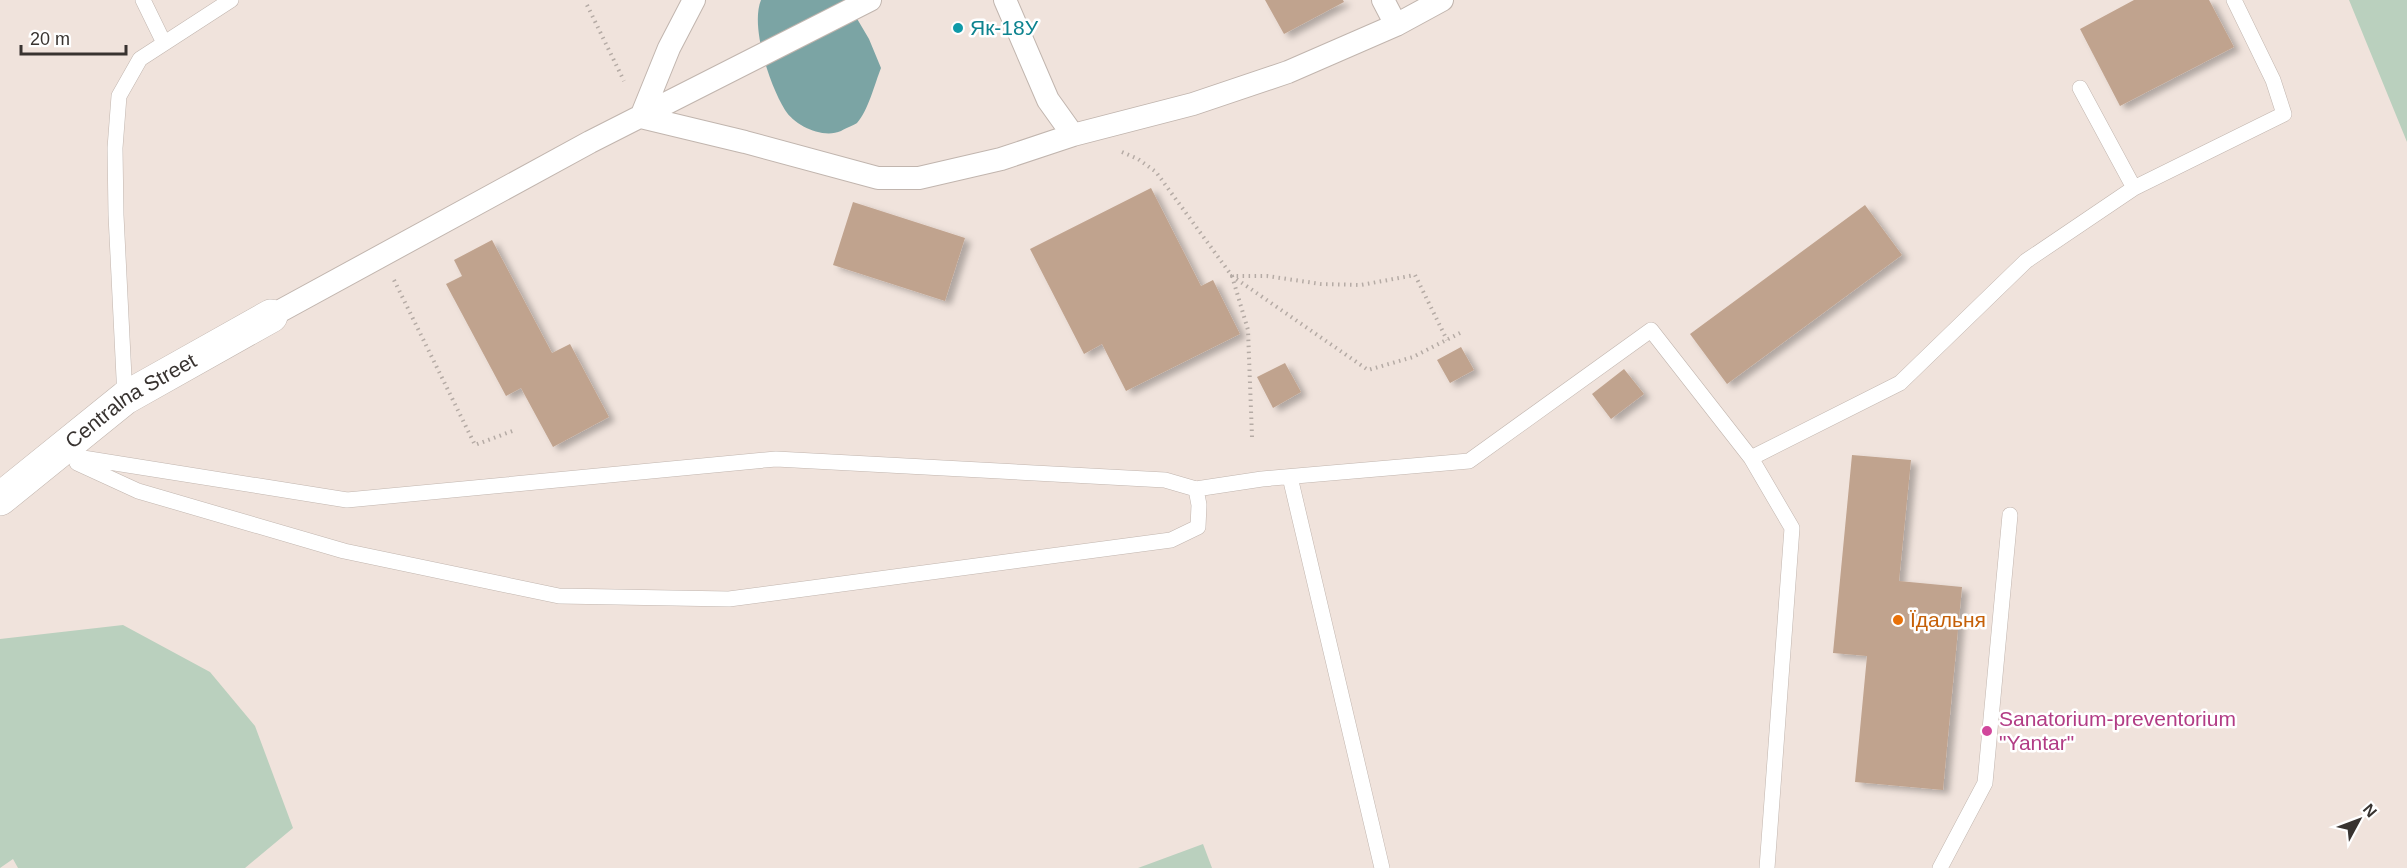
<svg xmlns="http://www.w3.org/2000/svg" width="2407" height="868" font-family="Arial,sans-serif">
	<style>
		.green { fill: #bad0be }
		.water { fill: #7ba4a4 }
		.building { fill: #c0a38e; filter: url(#shadow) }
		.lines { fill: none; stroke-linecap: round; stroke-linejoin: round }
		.service-casing { stroke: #c1b5ae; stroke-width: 16 }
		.pedestrian-casing { stroke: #c1b5ae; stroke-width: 24 }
		.tertiary-casing { stroke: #c1b5ae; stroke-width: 34 }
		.path { stroke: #b5aba5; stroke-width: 4; stroke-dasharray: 1.5 4.5; stroke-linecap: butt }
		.service { stroke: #fff; stroke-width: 15 }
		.pedestrian { stroke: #fff; stroke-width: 22 }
		.tertiary { stroke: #fff; stroke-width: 33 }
		.culture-dot { fill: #0f9aa8; stroke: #fff; stroke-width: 2 }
		.food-dot { fill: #e8710a; stroke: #fff; stroke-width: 2 }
		.hotel-dot { fill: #d1479c; stroke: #fff; stroke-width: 2 }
		.labels { text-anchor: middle; stroke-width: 5; stroke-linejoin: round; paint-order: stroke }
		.culture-label { font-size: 21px; fill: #0d838f; stroke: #fff; text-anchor: start }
		.street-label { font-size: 21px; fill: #383330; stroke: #fff }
		.food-label { font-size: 21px; fill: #c56008; stroke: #fff; text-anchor: start }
		.hotel-label { font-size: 21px; fill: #b23c85; stroke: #fff; text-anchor: start }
	</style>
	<defs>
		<filter id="shadow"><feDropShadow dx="6" dy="4" stdDeviation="3" flood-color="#0004"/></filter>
	</defs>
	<rect width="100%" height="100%" fill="#f0e3dc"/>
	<path class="green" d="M2349,0H2407V142Z
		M123,625L210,672L255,726L293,828L245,868H18L13,859L0,868V639Z
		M1203,844L1212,868H1138Z"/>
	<path class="water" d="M761,0H846L869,39L881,68C875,83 868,111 857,123C853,126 845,128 841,131C823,139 795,126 785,110C770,86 750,27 761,0Z"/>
	<path class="building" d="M1265,0H1343L1344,2L1284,34Z
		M2134,0H2209L2234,47L2120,106L2080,29Z
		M1151,188L1201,286L1213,280L1240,334L1126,391L1102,344L1084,354L1030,249Z
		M853,202L965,238L945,301L833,265Z
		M1865,205L1902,255L1727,384L1690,334Z
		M492,240L552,353L570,344L609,417L553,447L521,388L506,396L446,284L462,276L454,260Z
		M1461,347L1474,370L1450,383L1437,360Z
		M1285,363L1301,392L1273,408L1257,377Z
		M1624,369L1644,394L1611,419L1592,394Z
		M1852,455L1911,460L1899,581L1962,587L1943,790L1855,782L1867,656L1833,653Z"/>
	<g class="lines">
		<defs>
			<path id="service" d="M143,0L164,43
				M2080,88L2134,188
				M125,398L116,215L115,148L119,96L140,59L231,0
				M58,454L347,500L776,459L1165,480L1196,489L1262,479L1469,461L1651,330L1751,458
				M77,463L138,491L344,551L559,596L729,599L1171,540L1198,527L1199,505L1196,489
				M1290,477L1382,868
				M1767,868L1792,528L1751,458L1900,383L2026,261L2134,188L2284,114L2273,80L2234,0
				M1940,868L1985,783L2010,515"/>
			<path id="pedestrian" d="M694,0L669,48L641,117L745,142L878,178H919L1001,159L1073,135L1193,104L1288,72L1396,25L1442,0
				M1005,0L1048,100L1073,135
				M1383,0L1396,25
				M271,316L590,142L870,0"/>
			<g id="tertiary">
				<path id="s1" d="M0,499L125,398L271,316"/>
			</g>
		</defs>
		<use href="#service" class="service-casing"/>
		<use href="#pedestrian" class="pedestrian-casing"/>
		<use href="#tertiary" class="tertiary-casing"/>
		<path class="path" d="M587,5L624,81
			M1122,152L1138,159L1156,172L1232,276L1368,370L1413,357L1460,333
			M394,280L475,445L515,430
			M1252,437L1248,330L1232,276H1267L1321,284L1361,285L1415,275L1447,340"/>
		<use href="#service" class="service"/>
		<use href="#pedestrian" class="pedestrian"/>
		<use href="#tertiary" class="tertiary"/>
	</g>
	<circle class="culture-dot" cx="958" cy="28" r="6"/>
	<circle class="food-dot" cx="1898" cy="620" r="6"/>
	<circle class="hotel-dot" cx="1987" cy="731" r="6"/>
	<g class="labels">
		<g class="culture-label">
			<text x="970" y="35">Як-18У</text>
		</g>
		<g class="street-label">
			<text dy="7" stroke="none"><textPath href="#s1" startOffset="164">Centralna Street</textPath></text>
		</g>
		<g class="food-label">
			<text x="1910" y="627">Їдальня</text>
		</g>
		<g class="hotel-label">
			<text x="1999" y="726">Sanatorium-preventorium<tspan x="1999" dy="24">"Yantar"</tspan></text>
		</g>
	</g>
	<g transform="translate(2359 820) rotate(49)" stroke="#ffffff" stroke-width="4.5" paint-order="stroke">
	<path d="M0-4.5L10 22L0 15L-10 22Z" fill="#383330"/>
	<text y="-9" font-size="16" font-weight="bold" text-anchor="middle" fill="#383330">N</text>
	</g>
	<path d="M21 45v9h105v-9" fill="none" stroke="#383330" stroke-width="3"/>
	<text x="30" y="45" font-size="18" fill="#383330" stroke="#ffffff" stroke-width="4.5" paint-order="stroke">20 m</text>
</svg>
